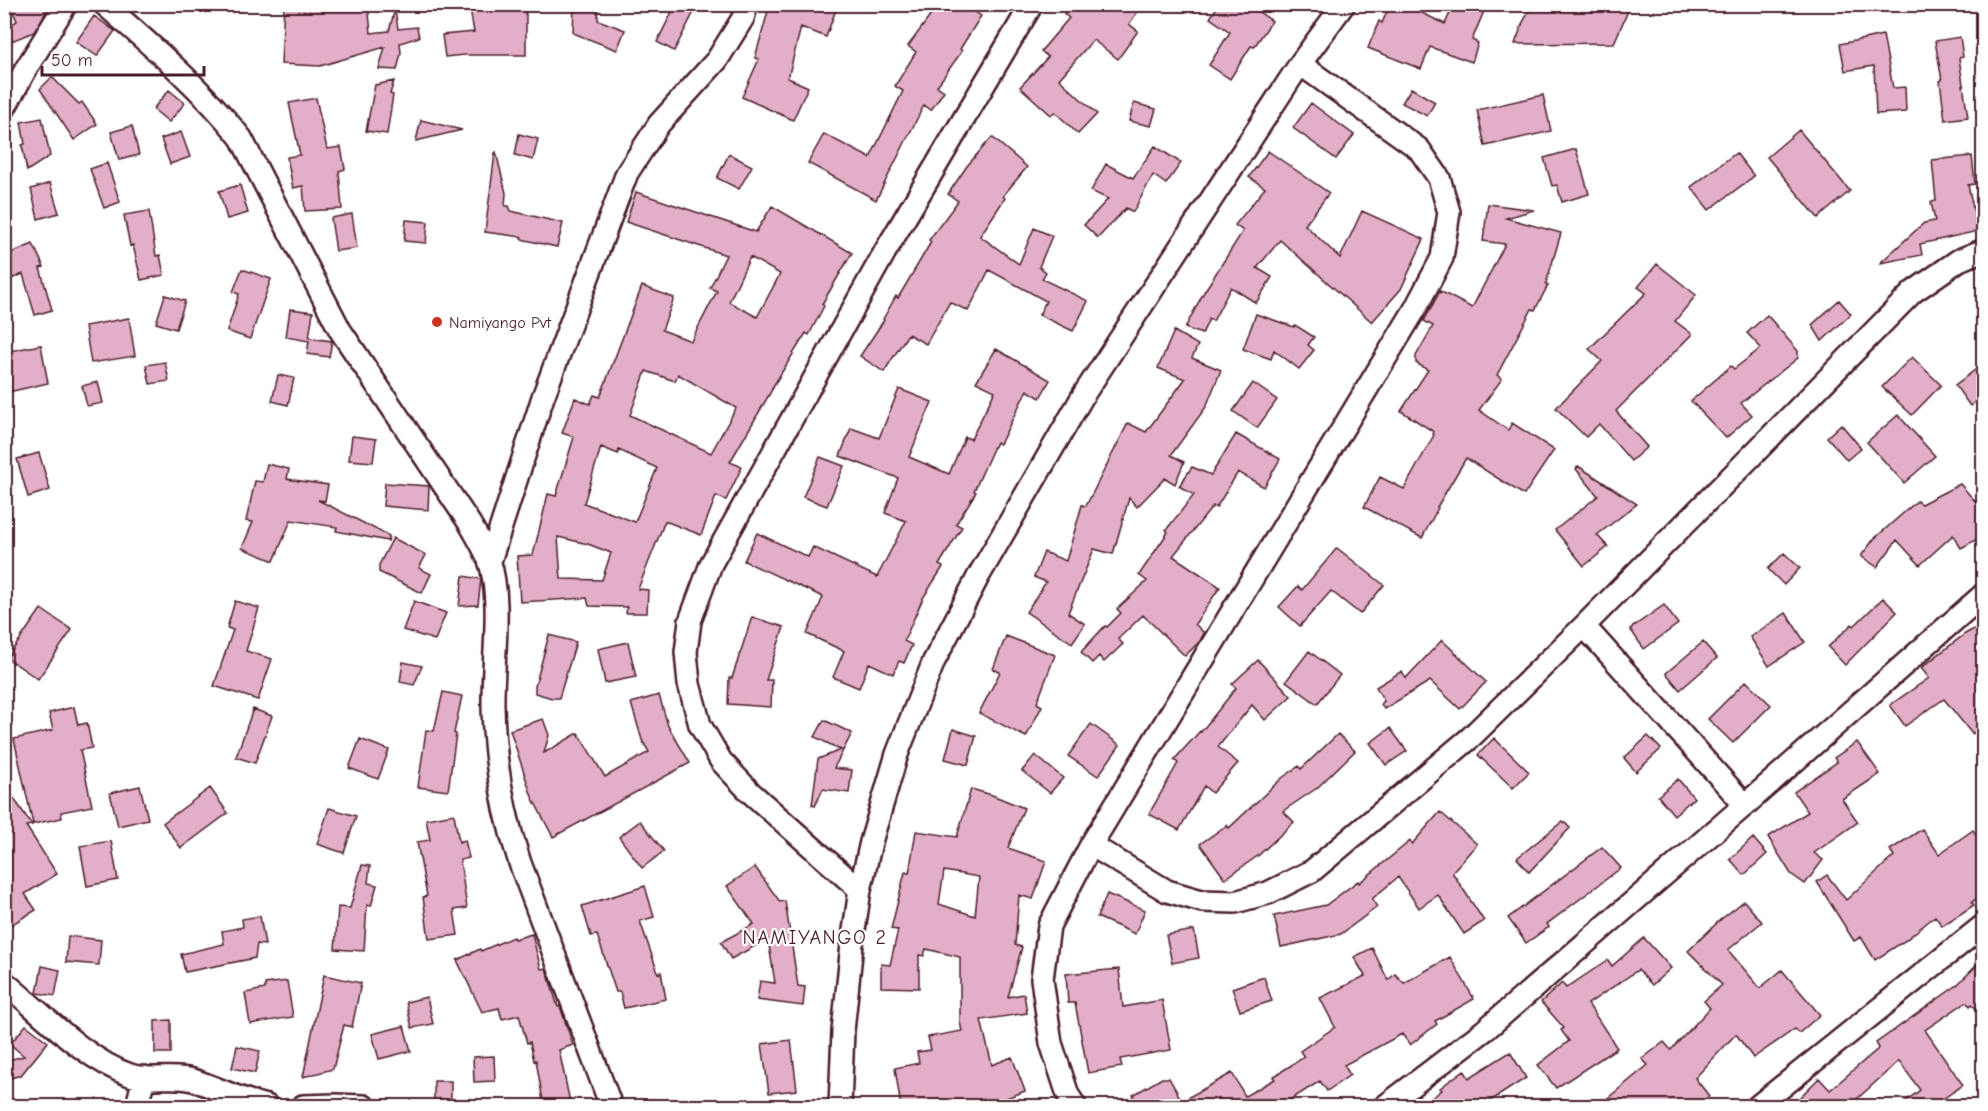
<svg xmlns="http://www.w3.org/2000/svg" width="1988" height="1111" font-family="'Comic Neue',sans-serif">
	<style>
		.building { fill: #e3aec7; stroke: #4a1f2b; stroke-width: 1.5; fill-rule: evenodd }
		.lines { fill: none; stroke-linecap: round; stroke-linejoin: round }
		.street-casing { stroke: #4a1f2b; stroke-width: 26 }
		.street { stroke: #fff; stroke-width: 21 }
		.poi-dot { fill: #c8321e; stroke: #fff; stroke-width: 2 }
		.labels { text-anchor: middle; stroke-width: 4.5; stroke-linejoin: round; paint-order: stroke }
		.poi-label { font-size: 16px; fill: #4a1f2b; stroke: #fff; text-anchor: start }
		.quarter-label { font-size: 20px; letter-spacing: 1.5px; fill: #4a1f2b; stroke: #fff }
	</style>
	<rect width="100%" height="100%" fill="#fff"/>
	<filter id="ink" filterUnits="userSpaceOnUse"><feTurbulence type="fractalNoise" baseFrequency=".0167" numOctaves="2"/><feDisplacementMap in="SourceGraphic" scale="12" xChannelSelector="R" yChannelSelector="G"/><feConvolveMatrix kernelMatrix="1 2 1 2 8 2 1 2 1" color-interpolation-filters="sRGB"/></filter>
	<g filter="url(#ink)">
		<path class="building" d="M10,4H42L46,12L34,32L4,44V29L17,21Z
			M284,4H368L371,33L389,31L395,9L398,29L417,27L419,37L400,43L401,53L397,70L379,69L385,47L320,66L281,64Z
			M469,4H527L525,14H526V55H464L445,57L442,35L474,32Z
			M574,4H598V20L625,30L617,50L573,33Z
			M676,4H698L674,51L657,42Z
			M770,4H838L826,37L801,27L788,78L808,87L793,120L742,97L759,59L755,58Z
			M914,4H963L981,16L960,49L962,51L937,86L944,91L931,110L924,105L876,200L808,163L824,134L870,158L903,91L895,86L916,52L908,46L931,15Z
			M1072,4H1143L1129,24L1138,31L1118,59L1093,40L1059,79L1097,114L1078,134L1055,112L1051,115L1020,87L1048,57L1041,51L1069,18L1064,14Z
			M1219,4H1247L1272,21L1254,47L1251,46L1230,79L1209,65L1230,32L1210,18Z
			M1390,4H1403L1445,24L1454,4H1487L1472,40L1478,43L1472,62L1430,47L1421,69L1368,48L1379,21L1382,23Z
			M1533,4H1631L1614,43L1515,44L1523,22Z
			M94,16L115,31L97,56L76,42Z
			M1883,35L1893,88L1905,87L1906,112L1876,114L1874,66L1845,71L1840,44Z
			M1960,37L1963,57L1959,58L1968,117L1945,120L1940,81L1942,80L1935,41Z
			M52,77L79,104L82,102L97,124L74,140L40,89Z
			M394,81L390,94L393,95L387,134L366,131L375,85Z
			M1411,88L1435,102L1427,116L1402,103Z
			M169,90L185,103L169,122L153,109Z
			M1543,95L1551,131L1485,146L1477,110Z
			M316,98L327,149L341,147L345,169L339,171L342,209L305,211L303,186L293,188L287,157L300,155L289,103Z
			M1134,103L1156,109L1151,126L1129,121Z
			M1311,103L1354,135L1336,159L1293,128Z
			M42,118L50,156L27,171L22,145L25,144L21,122Z
			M421,120L462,130L416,141Z
			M132,126L139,155L119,160L111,132Z
			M1799,130L1850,191L1818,218L1767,157Z
			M181,132L190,157L170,164L161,139Z
			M519,134L538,139L533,160L515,155Z
			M992,137L1027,167L1003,196L1005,198L980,236L1019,264L1034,228L1052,236L1039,267L1046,272L1042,279L1088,301L1073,331L1039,315L1046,301L989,270L968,311L950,302L926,344L908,334L884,372L860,356L884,320L883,319L896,296L898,298L931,242L929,240L958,201L948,194L967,166Z
			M1155,146L1181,163L1166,184L1153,175L1133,212L1126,208L1098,238L1084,225L1108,199L1091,191L1106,164L1133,178Z
			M1576,149L1589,194L1562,202L1557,185L1552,186L1544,158Z
			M1268,151L1329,193L1305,225L1340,258L1362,211L1424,239L1401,289L1372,322L1280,240L1257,268L1272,277L1256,303L1231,287L1213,321L1209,319L1202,334L1185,328L1204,292L1243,231L1235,225L1265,188L1249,177Z
			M496,152L506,193L505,206H509L511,211L563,223L557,247L521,239L522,237L485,232L495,153Z
			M1736,153L1754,176L1709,210L1691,187Z
			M729,154L752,166L739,189L717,178Z
			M1972,156L1975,184L1968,185L1978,231L1920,244L1922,255L1880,263L1924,223L1935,221L1931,202L1936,201L1932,160Z
			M107,163L120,202L104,208L90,169Z
			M50,183L59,213L38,219L31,189Z
			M240,185L248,213L227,219L219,191Z
			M636,192L756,232L772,206L852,253L822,304L824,306L809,335L806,333L772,388H773L730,462L742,467L726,500L716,496L701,535L665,521L638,589L648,590L647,613H626L627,607L589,606L587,598L520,602L517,556L533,555L548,494L556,496L574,437L562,433L575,398L590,404L594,395L600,397L642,286L674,298L662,330L691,341L717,291L710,288L726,255L626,222ZM750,257L780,274L757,317L729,302ZM646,371L675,381L678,374L736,408L711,453L630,415ZM601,447L618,454L619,450L657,468L635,522L584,503ZM558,537L588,544L611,553L602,580L561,579Z
			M1488,204L1534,210L1506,218L1561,233L1546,284L1548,285L1535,310L1532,309L1497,375L1502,379L1479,410L1508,430L1512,423L1554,450L1524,495L1466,458L1437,507L1438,508L1422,538L1364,507L1380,477L1404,489L1434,435L1433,434L1434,432L1401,411L1428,370L1416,363V356L1433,326L1424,321L1440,291L1472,308L1505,244L1483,241Z
			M149,211L156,256L160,255L164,275L141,280L133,245L130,246L124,215Z
			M352,214L357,248L336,251L331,218Z
			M406,220L428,222L426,243L404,241Z
			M33,244L44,267L40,268L52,310L35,315L23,274L9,280L4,270V256Z
			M1657,264L1696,295L1675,321L1692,334L1616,411L1647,447L1631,461L1599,424L1586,437L1556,408L1602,361L1589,349L1646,293L1638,287Z
			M242,269L271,279L250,339L227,331L239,294L233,292Z
			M165,295L185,301L176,329L156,323Z
			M1839,300L1851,314L1822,341L1812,325Z
			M290,309L313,312L309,338L332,341L329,357L307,354L309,341L286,337Z
			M1256,314L1294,327L1295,325L1314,337L1308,345L1314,350L1299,369L1274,350L1271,359L1243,349Z
			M1767,315L1798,351V358L1741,403L1752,415L1726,438L1691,401L1731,366L1734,369L1761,348L1747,333Z
			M129,318L135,356L91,363L85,326Z
			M1174,331L1198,345L1192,358L1221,370L1206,407L1171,455L1184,462L1175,484L1165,478L1137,507L1129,498L1113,554L1094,549L1068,613L1085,624L1072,643L1026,612L1046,582L1034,577L1044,552L1066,561L1082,505L1086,506L1128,423L1146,432L1185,379L1158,368Z
			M41,345L48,383L4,393V352Z
			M996,349L1050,380L1040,398L1027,390L1000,444L996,442L974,491L976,492L956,524L962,527L939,565L943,567L923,598L904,641L912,645L904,663L899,661L893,674L869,663L859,688L833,677L844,651L807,634L823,597L744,561L757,533L808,557L813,547L877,577L906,521L885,513L898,478L840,456L851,428L879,438L899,389L932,402L909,457L949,474L965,437L971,439L995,391L976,382Z
			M1912,357L1941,385L1912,415L1882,387Z
			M165,362L169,381L150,384L146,365Z
			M1983,364V396L1970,406L1955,385Z
			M278,375L294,378L288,405L272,401Z
			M98,382L103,403L87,406L82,386Z
			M1253,383L1277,400L1257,428L1233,411Z
			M1898,415L1935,456L1904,483L1867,442Z
			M1841,424L1861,448L1847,460L1827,437Z
			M1236,434L1280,459L1264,487L1238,472L1216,508L1213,506L1173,556L1220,587L1195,624L1204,633L1200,641L1185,656L1143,615L1118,639L1123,644L1104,662L1099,656L1092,663L1081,652L1105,626L1107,627L1121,613L1117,609L1147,581L1139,575L1168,532L1166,530L1194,495L1179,486L1192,467L1211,475Z
			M352,436L376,439L373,462L349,460Z
			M39,453L50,490L28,497L17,459Z
			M820,457L844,466L827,506L803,497Z
			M267,464L289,469L287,479L328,485L325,501L318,500L389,536L388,541L336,531L337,527L291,520L274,561L242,548L253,522L246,521L255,481L263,482Z
			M1578,466L1637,504L1597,535L1608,547L1584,566L1555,530L1598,496L1576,469Z
			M385,483L429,486L428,510L383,506Z
			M1960,484L1983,510V536L1961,548L1953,535L1920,565L1897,540L1877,567L1861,556L1874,539L1917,501L1921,504Z
			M393,538L426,555L419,568L431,574L422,593L379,572V565Z
			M1337,548L1384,585L1360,614L1331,591L1300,626L1279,607L1298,586L1302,590Z
			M1784,553L1800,568L1784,585L1768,569Z
			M463,576L481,579L478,605L459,606Z
			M1883,598L1897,612L1845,665L1828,647L1852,624L1854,626Z
			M235,601L259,608L246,651L272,659L258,700L214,686L233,630L227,628Z
			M414,601L446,613L435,640L403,630Z
			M1664,605L1678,624L1644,649L1630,629Z
			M41,609L72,630L38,679L7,658Z
			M1786,613L1805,642L1769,666L1750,637Z
			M752,617L784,627L766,680H772L771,707L728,704L729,678H732Z
			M1983,624V726L1972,734L1944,699L1905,726L1890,705L1929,678L1921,668L1965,634Z
			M549,635L576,642L559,698H552L535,693V686Z
			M1006,636L1055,655L1037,703L1042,706L1026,737L979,713L1000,672L993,669Z
			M1442,640L1486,682L1460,709L1430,681L1384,709L1381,704L1384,701L1376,687L1402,671L1406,678Z
			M628,642L636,677L605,683L598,649Z
			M1703,642L1717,658L1680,690L1666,673Z
			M1309,651L1340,675L1317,704L1286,681Z
			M1258,660L1291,696L1265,720L1252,705L1218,747L1238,763L1212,793L1204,786L1179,830L1149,814L1178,763L1174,760L1200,731L1201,732L1236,688L1232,684Z
			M403,662L422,666L414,685L400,682Z
			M1746,681L1771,705L1733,743L1708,719Z
			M443,692L462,696L454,733L456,734L448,791L418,787L426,730L434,731Z
			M659,695L668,726L690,763L553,837L532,797L510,730L543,719L549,735L544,753L578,733L605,777L649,752L642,740L631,703Z
			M74,707L78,725L87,723L92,748L80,750L92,806L61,812L62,818L33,824L14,739L53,730L49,713Z
			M253,709L272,716L255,763L236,757Z
			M824,720L852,733L834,768L852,770L849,793L823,789L815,806L812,805L818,759L841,750L815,737Z
			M1091,724L1120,745L1098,776L1068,756Z
			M1390,728L1407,751L1386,765L1370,743Z
			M953,729L976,736L968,765L945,759Z
			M1338,734L1355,751L1317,788L1283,811L1294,822L1259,855L1225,879L1200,844L1227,825L1229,828L1282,778L1299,766L1301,769Z
			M1648,736L1661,749L1636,772L1624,758Z
			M1494,738L1529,772L1513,788L1478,755Z
			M360,739L389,750L378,779L349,768Z
			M1857,742L1880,774L1842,799L1858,822L1814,853L1823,860L1805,884L1791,874L1768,837L1808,812L1794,792L1837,762L1834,758Z
			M1035,755L1063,778L1050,793L1022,771Z
			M1678,779L1694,798L1674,815L1658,796Z
			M4,784L32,825L26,826L57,874L25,894L36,910L4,929Z
			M140,786L148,819L118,826L110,793Z
			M210,788L228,813L181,848L163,823Z
			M971,789L992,795L1024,808L1008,848L1046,861L1033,899L1019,895L1015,945L1022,947L1008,997L1024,994L1027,1013L981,1020L992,1065L1012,1057L1025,1091L983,1107H901L895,1068L919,1063L917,1052L931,1050L928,1037L962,1031L960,1022V957L926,949L924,956L919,955V988L881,987V964L890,965L898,930L891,929L905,872L909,873L916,831L957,837ZM944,871L979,877L975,916L939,904Z
			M329,808L356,816L344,853L317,844Z
			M1440,812L1477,844L1452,872L1484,921L1464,934L1438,895L1419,908L1398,877L1372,899L1377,907L1341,934L1281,947L1274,916L1326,905L1358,881L1359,883L1410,841L1412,844Z
			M454,814L459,842L465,840L469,858L460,860L467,908L454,910L458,935L429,939L423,897L427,896L417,842L430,840L426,819Z
			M640,821L664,851L642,868L619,837Z
			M1563,821L1570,828L1529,872L1517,858Z
			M1922,829L1939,854L1973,830L1977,836L1983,831V894L1972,902L1974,905L1942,926L1935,916L1906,940L1875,960L1861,937L1854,941L1817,882L1827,875L1846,900L1894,856L1890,850Z
			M1753,838L1767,854L1744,875L1730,859Z
			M111,841L118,880L87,886L80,846Z
			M1602,847L1621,868L1547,924L1549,927L1526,943L1508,918Z
			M362,865L370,866L368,883L377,885L371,906L367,905L364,951L335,949L338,907L350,908Z
			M755,867L780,902L785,901L798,986L805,987L803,1006L757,1000L760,981L775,983L768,939L731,959L721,942L754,924L727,886Z
			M645,886L654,917L640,921L658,973L661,972L666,999L624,1008L620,992H616L597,935L591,936L582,906Z
			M1107,894L1145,910L1135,934L1097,917Z
			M1744,901L1762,922L1728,950L1760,988L1782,970L1820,1015L1799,1033L1795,1029L1753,1058L1736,1034L1695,1078L1709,1096L1696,1107H1597L1648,1065L1642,1059L1664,1042L1671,1050L1710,1008L1704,1001L1722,985L1688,951L1720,920Z
			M260,916L265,945L257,944L255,958L185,972L181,954L224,944L222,931L243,927L242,919Z
			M1194,930L1199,958L1172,963L1166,935Z
			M532,934L541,969L546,968L558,1007L560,1006L573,1045L559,1050L571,1107H544L536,1060L534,1061L530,1042L527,1043L519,1015L502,1019L499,1008L482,1012L457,960L480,949L481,951L513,937L514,939Z
			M68,936L101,940L99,965L66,962Z
			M1644,938L1671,968L1652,985L1638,970L1588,1004L1617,1048L1556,1088L1538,1065L1569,1041L1561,1030L1564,1028L1541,1002L1562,983L1566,988L1608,960L1612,966Z
			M1372,948L1388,980L1395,974L1404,983L1450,957L1474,999L1435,1021L1437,1024L1410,1045L1402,1034L1344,1065L1350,1075L1327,1091L1320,1081L1279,1107H1139L1133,1095L1162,1078H1169L1182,1101L1232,1073L1245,1096L1275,1079L1273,1077L1304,1057L1300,1051L1335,1027L1320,998L1365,976L1354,957Z
			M1983,959V1017L1972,1004L1970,1006L1966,1002L1925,1030L1963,1085L1931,1107H1898L1920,1090L1899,1061L1848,1107H1790L1819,1078L1830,1090L1879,1048L1876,1043L1956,986Z
			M42,966L60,970L55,996L37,993Z
			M1119,969L1123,1007L1162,1000L1171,1050L1120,1059L1122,1067L1088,1073L1075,1003H1068L1066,974Z
			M324,975L361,983L352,1027L344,1025L333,1069L303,1077Z
			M1264,977L1272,1001L1240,1011L1232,988Z
			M287,981L293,1017L250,1024L245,993L265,989V984Z
			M427,997L433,1024L412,1028L406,1002Z
			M171,1020V1053H155V1021Z
			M26,1025L48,1042L21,1075L4,1080V1061L24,1056L10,1044Z
			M404,1026L411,1051L379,1059L372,1034Z
			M791,1040L797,1090L769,1093L762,1044Z
			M237,1046L260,1051L255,1073L232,1068Z
			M1510,1052L1526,1078L1481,1107H1420L1442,1090L1440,1088L1464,1070L1469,1078Z
			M494,1056L495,1081L474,1082L473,1057Z
			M434,1081H451V1107H434Z"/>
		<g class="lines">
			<defs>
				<path id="street" d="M104,4C152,46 201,88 241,138L340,330L470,524C477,536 484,548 489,560C503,599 492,664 493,706C494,760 503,812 520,863L611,1106
					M4,109L27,67L66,4
					M490,561L543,397L627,173L659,124L717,60L743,18L747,4
					M1584,626L1745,805
					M1091,845L1414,311L1442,258L1449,212L1439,178L1419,149L1300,64
					M860,890L750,792L721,761L700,725L689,684L686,652L690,621L711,564L886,250L1032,4
					M4,982C41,1012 84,1059 130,1075C150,1082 173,1074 193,1080C218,1088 242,1101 267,1106
					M137,1106L144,1077
					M303,1106L335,1105L364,1106
					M840,1106L843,1031L852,944L860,890L871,842L897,754L934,661L978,577L1084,394L1300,64L1344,4
					M1075,1106L1068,1095L1051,1043L1042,979L1049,926L1091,845L1167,891L1202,901L1235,902L1268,893L1312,871L1470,738L1584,626L1913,292L1959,260L1984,250
					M1385,1106L1485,1030L1745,805L1984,594
					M1758,1106L1984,925"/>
			</defs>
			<use href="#street" class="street-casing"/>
			<use href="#street" class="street"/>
		</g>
	</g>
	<circle class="poi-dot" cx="437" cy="322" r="6"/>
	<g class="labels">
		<g class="poi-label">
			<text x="449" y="328">Namiyango Pvt</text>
		</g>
		<g class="quarter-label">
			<text x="815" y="944">NAMIYANGO 2</text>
		</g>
	</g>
	<rect width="1988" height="1111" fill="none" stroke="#fff" stroke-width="24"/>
	<rect x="12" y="12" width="1964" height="1087" fill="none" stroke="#4a1f2b" stroke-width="2" filter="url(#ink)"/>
	<path d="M42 66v9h162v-9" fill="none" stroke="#4a1f2b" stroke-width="3"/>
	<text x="51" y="66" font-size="18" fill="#4a1f2b" stroke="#ffffff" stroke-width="4.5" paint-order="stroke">50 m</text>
</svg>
